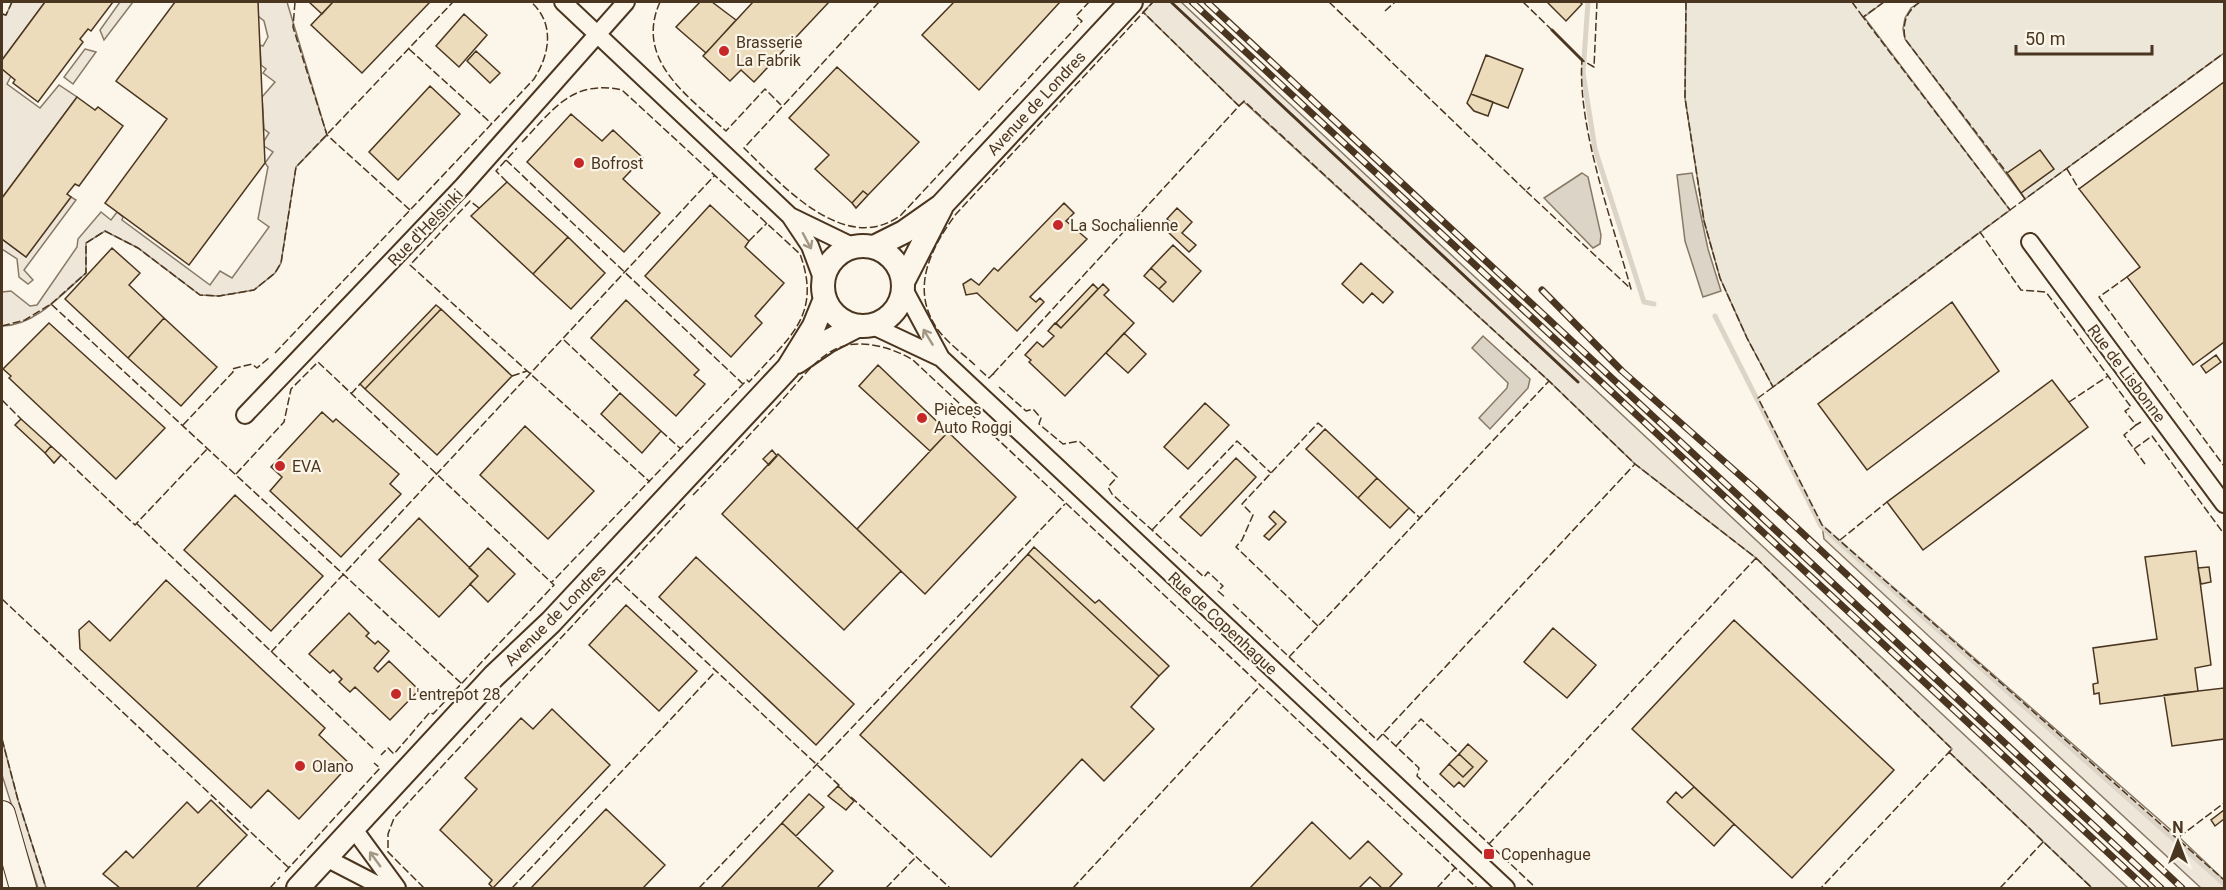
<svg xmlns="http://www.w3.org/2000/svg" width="2226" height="890" font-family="Roboto,sans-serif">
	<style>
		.green { fill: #ede6d9; stroke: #887966; stroke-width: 1.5 }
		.parking { fill: #ede7d9; stroke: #887966; stroke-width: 1.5 }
		.water { fill: #dcd4c6; stroke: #887966; stroke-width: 1.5 }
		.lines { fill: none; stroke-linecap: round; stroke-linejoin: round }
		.stream { stroke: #dcd4c6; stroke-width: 5 }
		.building { fill: #ecdcbc; stroke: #4a3520; stroke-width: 1.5 }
		.street-casing { stroke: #4a3520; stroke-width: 20 }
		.secondary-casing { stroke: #4a3520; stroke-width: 26 }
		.primary-casing { stroke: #4a3520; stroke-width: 28 }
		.street { stroke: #fbf6e9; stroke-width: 16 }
		.secondary { stroke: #fbf6e9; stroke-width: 22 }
		.primary { stroke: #fbf6e9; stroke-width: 26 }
		.rail-casing { stroke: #4a3520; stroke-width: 7 }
		.rail { stroke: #fbf6e9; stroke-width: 4.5; stroke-dasharray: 14; stroke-linecap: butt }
		.fence { stroke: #4a3520; stroke-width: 1.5; stroke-dasharray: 8 3; stroke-linecap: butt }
		.wall { stroke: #4a3520; stroke-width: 3 }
		.oneway { stroke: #a29684 }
		.poi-dot { fill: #c62828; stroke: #fbf6e9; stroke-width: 2 }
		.labels { text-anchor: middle; stroke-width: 4.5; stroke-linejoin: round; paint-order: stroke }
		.poi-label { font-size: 16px; fill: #4a3520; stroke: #fbf6e9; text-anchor: start }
		.street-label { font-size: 16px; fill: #4a3520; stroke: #fbf6e9 }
	</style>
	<rect width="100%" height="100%" fill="#fbf6e9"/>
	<path class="green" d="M12,2H45L2,60V14L6,15Z
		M120,2H133L104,40L100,30Z
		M258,2H287L327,135L296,167L281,263L275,273L254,290L219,296L200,295L138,248L105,231L86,243V273C63,293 35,326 2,326V292L11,291L30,306L37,305L77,247L78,239L101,212L111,220L117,212L123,217L122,220L210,285L220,271L232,278L269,227L258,219L268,167L265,163L273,152L264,146V141L269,133L264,129L262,97L275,82L263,73L266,69L261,65L260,45L263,46L268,37L264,21L258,16Z
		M1153,2H1181L2128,888H2092L1949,752L1952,749L1756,558L1635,464L1549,381L1244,102L1239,106L1143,12Z
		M85,49L96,52L73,84L64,77Z
		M2,69L11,76L7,84L40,108L59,85L77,97L2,198Z
		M71,197L76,200L24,270L33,280L28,284L19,277L17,259L2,249V239L26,257Z
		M1822,525L2179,837L2224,880V888H2201L1824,539Z
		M2,739L18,800L46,888H38L2,775Z"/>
	<path class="parking" d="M1686,2H1884L1864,17L2010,210L1773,387L1747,338L1720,278L1704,221L1685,98Z
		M1920,2H2224V53L2025,199L1905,39L1903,29L1905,18L1911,8Z"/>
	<path class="water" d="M1582,173L1588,177L1601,235L1600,244L1593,248L1544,198Z
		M1692,173L1708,249L1721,291L1703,297L1685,241L1677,175Z
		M1483,336L1530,379L1528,388L1490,429L1479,418L1507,388L1508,383L1472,348Z"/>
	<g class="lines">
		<path class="stream" d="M1588,2L1583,73L1595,149L1644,302L1654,304
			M1715,316L1821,526L2224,884"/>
	</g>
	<path class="building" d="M45,2H113L91,31L88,29L80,39L83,42L38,102L13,83L15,80L2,69V60Z
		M175,2H258L265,163L189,265L105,203L167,119L116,81Z
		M309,2H333L322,14Z
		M333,2H430L362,73L311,25Z
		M700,2H712L736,20L706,53L676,27Z
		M753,2H829L754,82L741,70L730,81L703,56Z
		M954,2H1060L979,90L922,35Z
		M1547,2H1580L1582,4L1566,21Z
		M464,14L487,35L459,67L436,46Z
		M476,51L500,73L490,83L467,61Z
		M1486,55L1523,69L1508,108L1471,94Z
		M837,67L919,142L868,195L863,191L852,203L815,169L829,155L789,118Z
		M2224,82V342L2193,365L2127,277L2140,267L2079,189Z
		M430,86L460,114L398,180L369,152Z
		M1471,94L1493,102L1488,116L1474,111L1467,103Z
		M77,97L95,110L98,107L123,126L79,186L75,184L67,194L71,197L26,257L2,239V198Z
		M571,114L602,141L613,130L643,158L623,179L660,213L624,252L527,162Z
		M2040,150L2054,169L2021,193L2007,173Z
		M507,182L568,237L533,274L471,216Z
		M863,191L868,195L856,208L852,203Z
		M1064,203L1074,213L1066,221L1087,239L1030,297L1036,302L1040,298L1044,302L1017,331L977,293L966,295L963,284L971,279L979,285L994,268L998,271Z
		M710,205L749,241L745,247L784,283L755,316L762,323L731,357L645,276Z
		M1177,208L1192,222L1182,233L1196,245L1189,252L1168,232L1175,226L1167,219Z
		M568,237L605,273L571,309L533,274Z
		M1173,245L1201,271L1173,302L1159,289L1166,282L1151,268Z
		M112,248L140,273L129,285L164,318L128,358L65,299Z
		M1361,263L1393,292L1383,303L1372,293L1363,303L1342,284Z
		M1151,268L1166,282L1159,289L1144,276Z
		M1093,284L1098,289L1061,328L1056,323Z
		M1103,284L1109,290L1104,295L1134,323L1065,396L1029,362L1031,360L1025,355L1037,342L1043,347L1054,336L1048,331L1055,323L1061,328Z
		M626,300L699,370L694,375L705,384L676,416L591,338Z
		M1952,302L1999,371L1867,470L1818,404Z
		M436,305L441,309L365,389L360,384Z
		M441,309L512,376L437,455L365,389Z
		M164,318L217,367L181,406L128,358Z
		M49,323L165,428L116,479L9,378L11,376L3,369Z
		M1124,333L1146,354L1128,373L1106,353Z
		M2216,355L2221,362L2206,373L2201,366Z
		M878,365L948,432L930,451L859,386Z
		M2052,380L2088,427L1923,550L1887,502Z
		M620,393L661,431L642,453L601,414Z
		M1205,403L1229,425L1188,469L1164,447Z
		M322,412L333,422L336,419L399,474L390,484L401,494L341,557L270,491L282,477L271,467Z
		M21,419L51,446L45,453L15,425Z
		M525,426L594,491L548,539L480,475Z
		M1325,429L1377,478L1358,498L1306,449Z
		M948,432L1016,497L925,594L857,529Z
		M51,446L61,455L54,463L45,453Z
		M772,450L777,456L769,465L763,459Z
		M778,454L901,571L844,630L722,514Z
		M1236,458L1256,477L1201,536L1180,517Z
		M1377,478L1409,508L1390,528L1358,498Z
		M235,495L323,576L271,631L184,550Z
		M1274,511L1286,522L1269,540L1264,536L1276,524L1269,517Z
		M419,518L478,576L439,617L379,560Z
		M1034,547L1095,603L1099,600L1169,666L1159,676L1028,554Z
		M488,548L515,574L488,602L470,584L478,576L469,568Z
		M2196,551L2211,665L2195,668L2198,691L2100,704L2099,693L2094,694L2093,684L2098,683L2093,648L2157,639L2145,557Z
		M1028,554L1159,676L1131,707L1154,729L1104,781L1082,759L991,857L860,735Z
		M696,557L854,704L816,745L659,597Z
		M2209,567L2211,582L2201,584L2198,568Z
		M166,580L325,728L319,735L350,764L299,819L268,790L251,808L80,649L79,630L89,621L110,641Z
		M626,605L697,671L659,711L589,645Z
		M349,613L369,633L366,636L375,644L378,641L389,651L374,668L378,672L389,661L419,690L390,720L355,687L350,692L339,682L342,679L333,670L330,673L309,654Z
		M1734,620L1894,770L1792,878L1632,729Z
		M1553,628L1596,665L1567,698L1524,662Z
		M2224,688V739L2172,746L2164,695Z
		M552,709L610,765L493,888L489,884L492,880L440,830L477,789L465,778L521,718L533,729Z
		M1468,744L1487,761L1464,787L1459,782L1454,787L1440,774L1449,764L1463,777L1473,767L1459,754Z
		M1459,754L1473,767L1463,777L1449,764Z
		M838,786L854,801L846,810L828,796Z
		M1694,787L1734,824L1714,846L1667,802L1676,792L1682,798Z
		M809,794L824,807L796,836L782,823Z
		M211,800L247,835L196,888H120L103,874L126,851L133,858L187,802L198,813Z
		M606,809L665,865L643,888H531Z
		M2224,810V819L2215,826L2211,820Z
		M1312,822L1350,859L1368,841L1402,874L1389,888H1382L1370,877L1359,888H1250Z
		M782,823L833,871L817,888H721Z"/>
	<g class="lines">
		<defs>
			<path id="street" d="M563,2L790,216
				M2030,242L2224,504
				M823,281L810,246L790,216L854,247
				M873,326L941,358L904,289
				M941,358L1506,888
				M245,415L463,186L626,2
				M353,828L397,888
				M326,858L384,888"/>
			<path id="secondary" d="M823 286a40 40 0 1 1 80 0a40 40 0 1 1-80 0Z
				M874,247L904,232L941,206L1131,2
				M904,280L941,208
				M797,362L828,341L857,326
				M298,888L494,676L551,622L788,368L814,326L825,299"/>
			<path id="primary" d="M2,814L23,888"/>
		</defs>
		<use href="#street" class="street-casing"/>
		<use href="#secondary" class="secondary-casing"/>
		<use href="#primary" class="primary-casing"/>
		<use href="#street" class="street"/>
		<use href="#secondary" class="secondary"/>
		<use href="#primary" class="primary"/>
		<defs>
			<path id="rail" d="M1192,2L2146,888
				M1207,2L2161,888
				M1542,290L1622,371L1752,486L2182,888"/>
		</defs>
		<use href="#rail" class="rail-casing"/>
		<use href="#rail" class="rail"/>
		<path class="fence" d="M295,2L293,27L327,135L410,210
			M660,2C634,60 688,96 726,131L765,89L781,105
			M879,2L744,148C781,184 845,257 901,215L1082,21L1076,16L1089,2
			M1329,2L1526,191L1530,187
			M1523,2L1552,30
			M1686,2L1685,98L1704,221L1720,278L1747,338L1773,387L1980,232
			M1852,2L1863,17
			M1884,2L1863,17L2010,210
			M1920,2C1907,11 1902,22 1905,39L2007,173
			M1385,11L1395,2
			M2,14L6,15L12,2
			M409,49L492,124
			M1239,106L1244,101L1549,381L1635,464L1756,558L1489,844
			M522,142C553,110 572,79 622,90L800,254C823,317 787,339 749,382L747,380L743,384L551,583
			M506,160L743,384
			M2067,169L2079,189
			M507,182L496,171L517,148
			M1526,191L1631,289C1613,224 1577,127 1582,60L1594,67L1597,2
			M2021,193L2025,199L2224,53
			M2025,199L1980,232L2021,290L2046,292L2131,407L2125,411L2136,425L2141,422
			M479,208L470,201L410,265L650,482
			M749,241L767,223
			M2127,277L2099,297L2224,466
			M51,304L86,273V243L105,231L138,248L200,295L219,296L254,290L275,273L281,263L296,167L453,2
			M2,326L25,320L51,304L462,684
			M564,340L620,393
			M275,353L534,79C550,54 555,23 531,2
			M975,365C963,354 948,343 938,330C909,289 931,248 956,214L1153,2
			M980,370L989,378L993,374L997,375
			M993,374L1239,106L1143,12
			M512,376L527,371
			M999,387L1026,411L1033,409L1041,418L1039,424L1063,444L1079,441L1117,477L1108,487L1112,494L1204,577L1208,572L1223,586L1218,591L1226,598
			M1773,387L1758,398L1822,525L2224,880
			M351,394L360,384
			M2,400L21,419
			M2069,402L2108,376
			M183,425L233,372L232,369L252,364L257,368L270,357
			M2136,425L2124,435L2145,464
			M661,431L681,449
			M2134,449L2152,436L2224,534
			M61,455L135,525L208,448
			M236,474L284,422L291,389L318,362L554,585L433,714L430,712L394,754L388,748L381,755
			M693,495C723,464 752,432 781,401C797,384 816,357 838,348C862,338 893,348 913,360L1477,888
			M1409,508L1420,518
			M136,523L375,750
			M1152,530L1237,441L1271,473
			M1840,540L1887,502
			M1756,558L1952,749L1821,888
			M616,578L842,788
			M2,599L289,868
			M1233,604L1377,740L1635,464
			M1318,626L1236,547L1242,540L1253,515L1242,504L1318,423L1325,429
			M271,652L715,175
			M1289,657L1549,381
			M1383,734L1419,768L1417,776L1536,888
			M2,739L18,800L46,888
			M1396,746L1421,719L1459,754
			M1949,752L2092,888
			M851,797L950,888
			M2179,837L2224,803
			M285,872L380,768L374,763
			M270,888L280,877
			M424,888L388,852V834L394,818L687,502
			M512,888L716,671
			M699,888L1065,504
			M886,888L916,857
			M1073,888L1260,686
			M1437,888L1455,868
			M2000,888L2044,841"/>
		<path class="wall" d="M1171,2L1578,382
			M1552,30L1582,60"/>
	</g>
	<defs><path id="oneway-shaft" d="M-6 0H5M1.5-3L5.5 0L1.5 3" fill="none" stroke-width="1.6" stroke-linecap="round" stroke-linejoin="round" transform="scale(1.5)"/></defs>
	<g class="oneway">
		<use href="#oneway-shaft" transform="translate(807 241) rotate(62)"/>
		<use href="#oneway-shaft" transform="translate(928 337) rotate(-121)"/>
		<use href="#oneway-shaft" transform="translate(375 859) rotate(-126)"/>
	</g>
	<g class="poi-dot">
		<circle cx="724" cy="51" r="6"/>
		<circle cx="579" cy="163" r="6"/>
		<circle cx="1058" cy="225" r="6"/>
		<circle cx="922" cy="418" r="6"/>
		<circle cx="280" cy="466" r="6"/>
		<circle cx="396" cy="694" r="6"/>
		<circle cx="300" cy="766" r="6"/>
		<rect x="1483" y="848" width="12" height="12" rx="3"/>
	</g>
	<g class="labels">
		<g class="poi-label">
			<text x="736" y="48">Brasserie<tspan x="736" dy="18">La Fabrik</tspan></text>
			<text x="591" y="169">Bofrost</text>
			<text x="1070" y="231">La Sochalienne</text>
			<text x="934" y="415">Pièces<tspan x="934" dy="18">Auto Roggi</tspan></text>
			<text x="292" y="472">EVA</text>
			<text x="408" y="700">L'entrepot 28</text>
			<text x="312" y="772">Olano</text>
			<text x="1501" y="860">Copenhague</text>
		</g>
		<g class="street-label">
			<text transform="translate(1036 103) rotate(-47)" y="6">Avenue de Londres</text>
			<text transform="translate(425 227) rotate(-46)" y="6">Rue d'Helsinki</text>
			<text transform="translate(2127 373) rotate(53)" y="6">Rue de Lisbonne</text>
			<text transform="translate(555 615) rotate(-45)" y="6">Avenue de Londres</text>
			<text transform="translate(1223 623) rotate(43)" y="6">Rue de Copenhague</text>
		</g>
	</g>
	<rect width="2226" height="890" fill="none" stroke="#4a3520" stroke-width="6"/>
	<g transform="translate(2178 842)" stroke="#fbf6e9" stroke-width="4.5" paint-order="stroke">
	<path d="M0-4.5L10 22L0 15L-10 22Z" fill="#4a3520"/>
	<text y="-9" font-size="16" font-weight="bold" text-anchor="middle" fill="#4a3520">N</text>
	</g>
	<path d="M2016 45v9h136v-9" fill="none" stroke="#4a3520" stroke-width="3"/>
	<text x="2025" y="45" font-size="18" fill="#4a3520" stroke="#fbf6e9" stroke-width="4.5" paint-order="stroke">50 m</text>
</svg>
